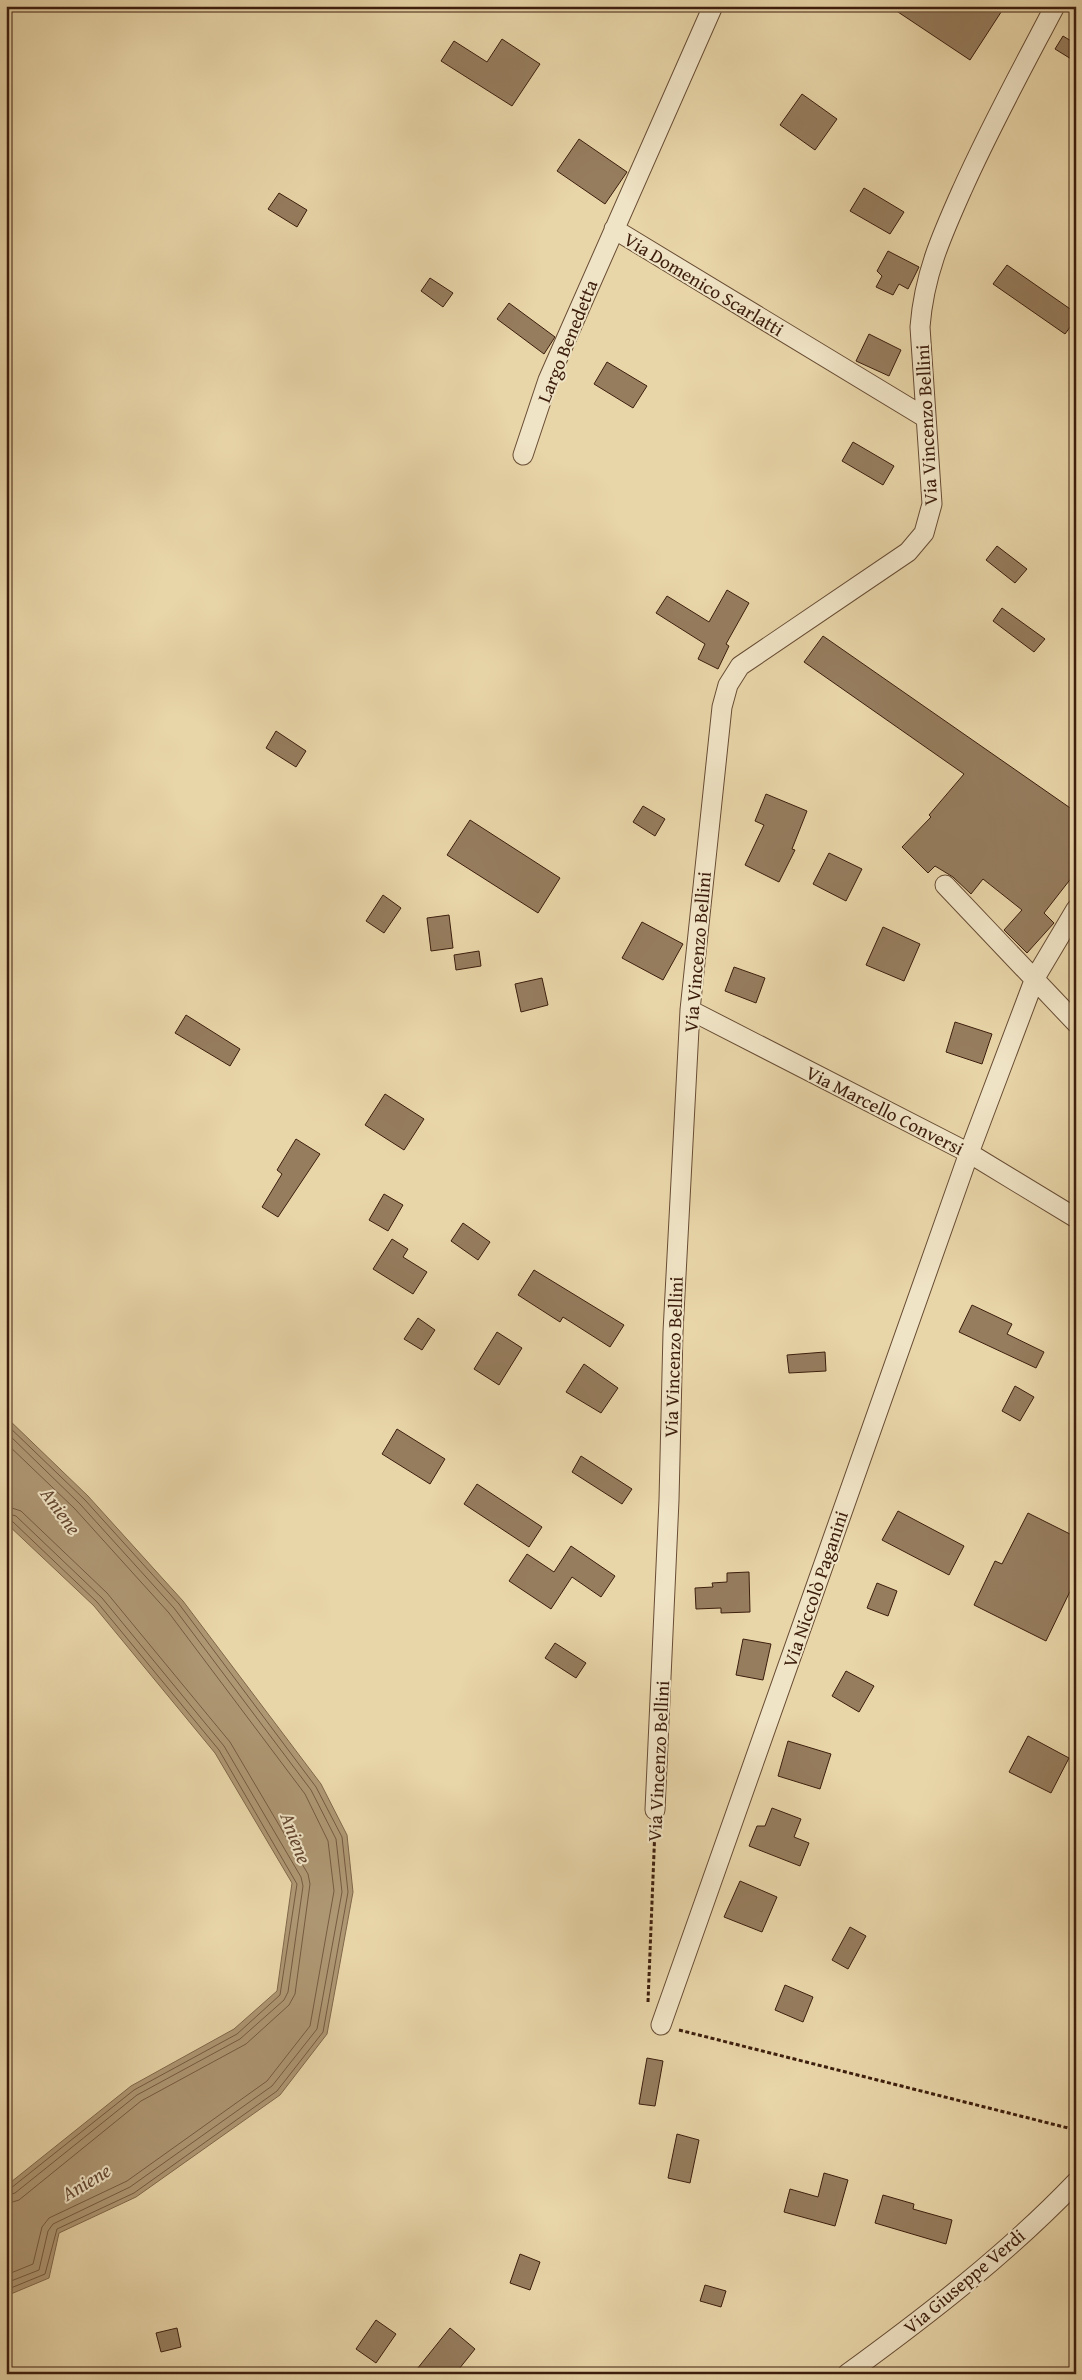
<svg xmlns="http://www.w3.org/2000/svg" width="1082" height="2380" font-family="'Gentium Book Plus',serif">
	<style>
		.water { fill: #ae9773; stroke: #81674a }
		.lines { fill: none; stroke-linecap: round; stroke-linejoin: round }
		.shore { stroke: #765a40; stroke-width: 1 }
		.building { fill: #967d5e; stroke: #3d1e0d }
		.minor-casing { stroke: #684c34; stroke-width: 21 }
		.path { stroke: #3d1e0d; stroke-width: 3; stroke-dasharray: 4 2.5; stroke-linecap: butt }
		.minor { stroke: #f0e4c6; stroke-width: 19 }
		.labels { text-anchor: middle; stroke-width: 4; stroke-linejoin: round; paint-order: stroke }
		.street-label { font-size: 19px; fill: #3d1e0d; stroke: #f0e4c6 }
		.water-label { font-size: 20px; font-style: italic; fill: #654831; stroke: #f0e4c6 }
	</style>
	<rect width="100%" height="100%" fill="#e8d5a8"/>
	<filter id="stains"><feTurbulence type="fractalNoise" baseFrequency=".004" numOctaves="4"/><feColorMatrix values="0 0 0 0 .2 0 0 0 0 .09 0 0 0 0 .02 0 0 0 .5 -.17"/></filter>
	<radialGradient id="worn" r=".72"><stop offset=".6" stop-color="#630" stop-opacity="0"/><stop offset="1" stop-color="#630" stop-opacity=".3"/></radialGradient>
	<path class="water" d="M6,1417L88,1496L183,1601L321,1784L347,1835L353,1892L327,2034L280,2095L136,2197L59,2233L49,2278L6,2296V2186L131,2086L234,2029L277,1991L292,1883L215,1753L94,1606L6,1523Z"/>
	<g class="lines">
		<path class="shore" d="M6,1424L85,1500L179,1604L316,1787L342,1837L348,1892L323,2032L277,2091L134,2193L57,2229L45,2274L6,2290
			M6,1432L80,1504L174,1608L311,1790L336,1839L342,1892L317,2029L272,2086L130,2187L53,2224L48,2231L39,2270L6,2283
			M6,1443L75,1509L169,1613L305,1794L328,1841L334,1891L310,2026L267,2081L127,2181L49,2218L42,2227L33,2264L6,2275
			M6,1506L21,1511L107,1593L230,1742L308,1874L310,1884L295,1994L289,2005L246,2044L141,2101L19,2200L6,2204
			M6,1513L16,1516L102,1598L224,1746L301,1877L303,1886L288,1992L284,2000L240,2039L137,2095L15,2193L6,2196
			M6,1520L12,1521L97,1602L219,1750L297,1884L280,1995L237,2034L134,2090L11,2188L6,2190"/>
	</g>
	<path class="building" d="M889,6H1005L970,60Z
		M1063,36L1076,44V62L1055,49Z
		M502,39L540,64L512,106L441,61L454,41L487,62Z
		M802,94L837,119L815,150L780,125Z
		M579,139L627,172L605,204L557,171Z
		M864,188L904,212L890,234L850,211Z
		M279,193L307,210L297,227L268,209Z
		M888,251L919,267L908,289L899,284L893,295L876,287L882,276L877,271Z
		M1007,265L1076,313V319L1065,334L993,284Z
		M430,278L453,293L443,307L421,291Z
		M509,303L555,337L544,354L497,319Z
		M869,334L901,350L889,376L856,361Z
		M607,362L647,386L633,408L594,384Z
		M853,442L894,466L883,485L842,461Z
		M997,546L1027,569L1015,583L986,560Z
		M727,590L749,603L726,644L729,646L718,669L698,659L705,644L656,613L667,596L709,622Z
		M1002,608L1045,639L1034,652L993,621Z
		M823,636L1076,812V872L1044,913L1054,923L1027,953L1004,930L1022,910L983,879L971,894L953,877L935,866L928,873L902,847L931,817L929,815L964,774L804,662Z
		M276,731L306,751L296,767L266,748Z
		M766,794L807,811L792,849L795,850L779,882L745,865L764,825L755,821Z
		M643,806L665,819L655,836L633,822Z
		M470,820L560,878L538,913L447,855Z
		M829,853L862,869L846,901L813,884Z
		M383,895L401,908L384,933L366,921Z
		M449,915L453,948L431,951L427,918Z
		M642,922L683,944L663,980L622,958Z
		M883,927L920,944L904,981L866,965Z
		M479,951L481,966L456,970L454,955Z
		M734,967L765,978L756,1003L725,991Z
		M542,978L548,1005L521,1012L515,984Z
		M186,1015L240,1049L230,1066L175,1033Z
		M955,1022L992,1034L982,1064L946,1052Z
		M385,1094L424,1119L404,1150L365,1125Z
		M296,1139L320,1154L278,1217L262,1207L282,1174L277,1170Z
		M384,1194L403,1205L388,1231L369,1220Z
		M463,1223L490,1242L478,1260L451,1241Z
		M392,1239L408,1249L403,1257L427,1272L413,1294L373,1269Z
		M534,1270L624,1325L610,1347L563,1317L560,1322L518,1295Z
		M972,1305L1012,1324L1007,1334L1044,1352L1036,1368L959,1332Z
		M418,1318L435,1330L422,1350L404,1339Z
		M497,1332L522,1348L499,1385L474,1369Z
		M825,1352L826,1371L789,1373L787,1355Z
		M584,1364L618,1388L601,1413L566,1392Z
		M1015,1386L1034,1397L1020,1421L1002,1411Z
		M397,1429L445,1459L430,1484L382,1454Z
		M581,1456L632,1489L622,1504L572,1472Z
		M477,1484L542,1527L529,1547L464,1504Z
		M898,1511L964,1546L949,1575L882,1540Z
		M1028,1513L1076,1537V1579L1046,1641L974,1605L995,1561L1002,1564Z
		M571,1546L615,1576L601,1597L572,1577L551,1609L509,1581L527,1554L554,1572Z
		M749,1572L750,1612L721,1613V1608L696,1609L695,1588L713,1587L712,1583L727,1582V1573Z
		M877,1583L897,1591L888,1616L867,1608Z
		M743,1639L771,1644L763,1680L736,1675Z
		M555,1643L586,1663L576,1678L545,1658Z
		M846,1671L874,1686L859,1712L832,1696Z
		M1028,1736L1069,1758L1051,1793L1009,1772Z
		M788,1741L831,1754L820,1789L778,1776Z
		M772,1808L801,1819L794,1837L809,1843L800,1866L749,1846L757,1826H765Z
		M740,1881L777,1897L762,1932L724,1917Z
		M850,1927L866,1936L848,1969L832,1960Z
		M785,1985L813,1997L803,2022L775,2010Z
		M647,2058L663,2061L655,2106L639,2104Z
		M677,2134L699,2140L690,2183L668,2178Z
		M824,2173L848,2180L835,2226L784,2212L790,2189L818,2197Z
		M883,2195L914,2204L913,2209L952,2220L946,2244L875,2223Z
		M520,2254L540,2262L530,2290L510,2283Z
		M705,2285L726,2291L721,2307L700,2301Z
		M376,2320L396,2334L376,2363L356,2349Z
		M177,2328L181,2347L161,2352L156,2333Z
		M450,2328L475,2349L455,2374H413Z"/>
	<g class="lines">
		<defs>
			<path id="minor" d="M614,229L926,418
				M523,455L548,380L713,6
				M945,885L1076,1023
				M690,1010L969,1153L1076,1218
				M655,1810L669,1500L673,1332L690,1010L722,707L728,685L740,666L908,552L924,533L932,504L920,327C924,275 941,237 962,190C990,127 1023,67 1055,6
				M661,2025L969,1153L1035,978L1076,909
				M847,2374C928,2315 1007,2254 1076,2182"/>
		</defs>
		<use href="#minor" class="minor-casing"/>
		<path class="path" d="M648,2002L655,1828
			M679,2030L1076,2130"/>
		<use href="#minor" class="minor"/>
	</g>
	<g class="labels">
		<g class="street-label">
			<text transform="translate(704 284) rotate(31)" y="7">Via Domenico Scarlatti</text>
			<text transform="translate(567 341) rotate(-68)" y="7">Largo Benedetta</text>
			<text transform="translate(926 425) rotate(-93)" y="7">Via Vincenzo Bellini</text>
			<text transform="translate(697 952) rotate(-85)" y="7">Via Vincenzo Bellini</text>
			<text transform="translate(885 1110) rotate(27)" y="7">Via Marcello Conversi</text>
			<text transform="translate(673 1357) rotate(-88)" y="7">Via Vincenzo Bellini</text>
			<text transform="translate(815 1589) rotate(-71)" y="7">Via Niccolò Paganini</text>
			<text transform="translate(658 1761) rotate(-87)" y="7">Via Vincenzo Bellini</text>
			<text transform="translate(964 2281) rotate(-40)" y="7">Via Giuseppe Verdi</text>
		</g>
		<g class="water-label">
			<text transform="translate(61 1511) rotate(54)" y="7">Aniene</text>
			<text transform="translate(296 1838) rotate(69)" y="7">Aniene</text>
			<text transform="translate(86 2182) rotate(-31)" y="7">Aniene</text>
		</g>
	</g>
	<rect width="1082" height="2380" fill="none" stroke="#e8d5a8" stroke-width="25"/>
	<rect x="8" y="8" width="1067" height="2365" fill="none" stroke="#3d1e0d" stroke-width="2.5"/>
	<rect x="12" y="12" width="1057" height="2355" fill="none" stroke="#3d1e0d"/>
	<rect width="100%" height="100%" filter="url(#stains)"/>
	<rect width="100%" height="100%" fill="url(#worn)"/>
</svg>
